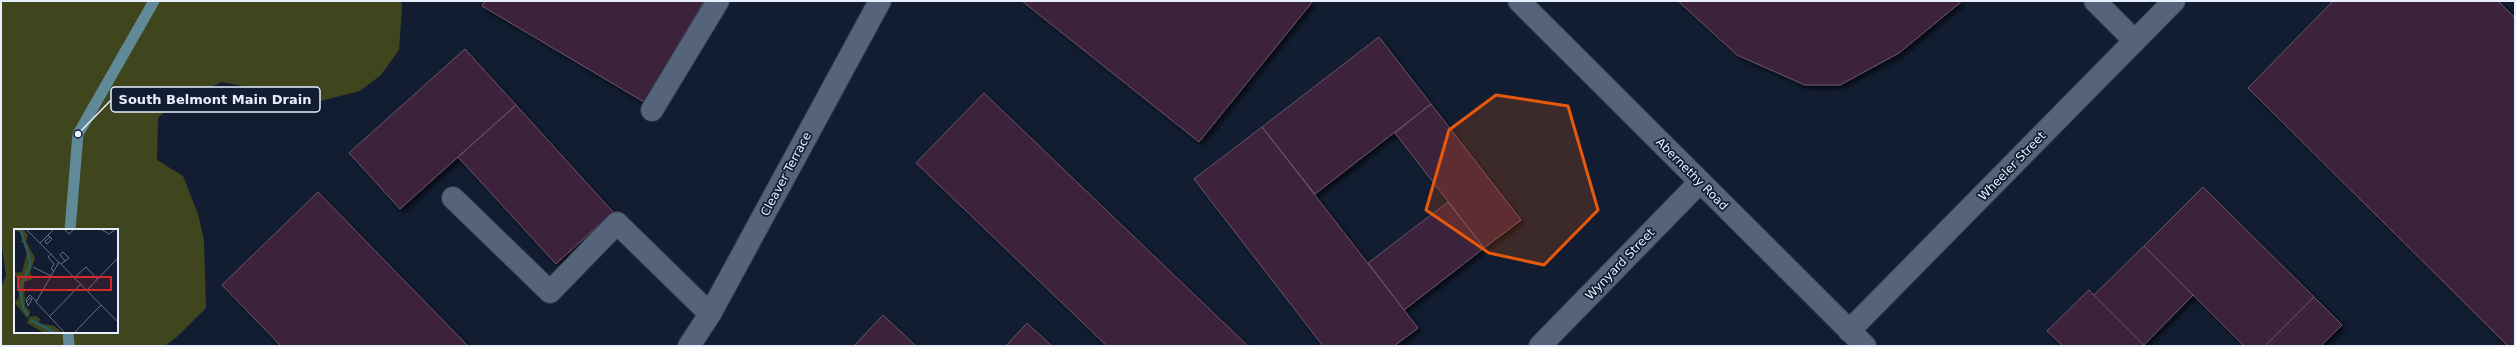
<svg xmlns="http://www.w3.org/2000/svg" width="2516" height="347" font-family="'DejaVu Sans',sans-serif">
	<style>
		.forest { fill: #3f461e; fill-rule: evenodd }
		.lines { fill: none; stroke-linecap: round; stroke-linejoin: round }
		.stream { stroke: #618a98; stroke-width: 11 }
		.building { fill: #3c203b; stroke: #6b556a; filter: url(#shadow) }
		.minor-casing { stroke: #303547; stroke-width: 24 }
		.minor { stroke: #55637b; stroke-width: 22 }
		.marked { fill: #e8590c; fill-opacity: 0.2; stroke: #e8590c; stroke-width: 3; stroke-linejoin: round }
		.labels { text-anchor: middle; stroke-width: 3.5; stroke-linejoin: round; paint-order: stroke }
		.street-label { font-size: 12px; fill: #e7effe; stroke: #121d32 }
		.inset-river { fill: none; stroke: #285f6c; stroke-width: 2 }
		.inset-road { fill: none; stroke: #677184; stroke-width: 1 }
		.view { fill: #d62828; fill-opacity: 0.15; stroke: #d62828; stroke-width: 2 }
		.inset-edge { fill: none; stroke: #e7effe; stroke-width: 2 }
		.leader { fill: none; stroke: #e7effe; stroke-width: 1.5 }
		.callout-dot { fill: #e7effe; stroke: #121d32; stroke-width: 1.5 }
		.callout { fill: #121d32; stroke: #e7effe; stroke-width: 1.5 }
		.callout-label { font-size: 13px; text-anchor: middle; font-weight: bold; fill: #e7effe }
	</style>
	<defs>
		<filter id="shadow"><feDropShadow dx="3.5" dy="3.5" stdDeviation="2" flood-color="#0009"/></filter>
	</defs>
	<rect width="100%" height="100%" fill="#121d32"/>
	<path class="forest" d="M1,1H401L402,8L399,50L381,75L360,91L316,102L281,98L252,88L222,82L174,103L158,118L157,160L183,176L198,214L204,240L206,308L178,336L165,346H1V287L6,276L1,239ZM15,230H117V332H15Z"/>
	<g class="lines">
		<path class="stream" d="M70,230L78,134L154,1
			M68,332L69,346"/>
	</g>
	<path class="building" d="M485,1H704L644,102L482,6Z
		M1022,1H1313L1199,142Z
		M1678,1H1962L1899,53L1840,85H1805L1737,55Z
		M2333,1H2498L2515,18V346H2508L2248,88Z
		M1379,37L1431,104L1315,194L1262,127Z
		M465,49L516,105L400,209L349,153Z
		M984,93L1248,346H1107L916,163Z
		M1431,104L1521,220L1484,248L1395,133Z
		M516,105L613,212L556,264L458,157Z
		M1262,127L1418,328L1394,346H1323L1194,179Z
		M2203,187L2314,297L2265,346H2244L2144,246Z
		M318,192L468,346H281L222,285Z
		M1448,202L1484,248L1404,310L1368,263Z
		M2144,246L2193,295L2144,345L2094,295Z
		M2089,290L2145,346H2063L2047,331Z
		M2314,297L2342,325L2321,346H2265Z
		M883,315L916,346H854Z
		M1027,323L1052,346H1006Z"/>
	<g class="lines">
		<defs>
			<path id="minor" d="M1519,1L1865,346
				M2095,1L2135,41
				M652,110L718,1
				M453,198L550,292L617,223L710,314
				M1849,331L2174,1
				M689,346L710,314L880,1
				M1540,346L1700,182"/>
		</defs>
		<use href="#minor" class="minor-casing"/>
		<use href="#minor" class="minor"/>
	</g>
	<path class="marked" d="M1496,95L1568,106L1598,210L1544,265L1489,253L1426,210L1449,130Z"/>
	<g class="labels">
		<g class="street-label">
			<text transform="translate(2012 166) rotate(-46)" y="4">Wheeler Street</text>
			<text transform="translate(786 174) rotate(-62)" y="4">Cleaver Terrace</text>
			<text transform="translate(1692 174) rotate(45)" y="4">Abernethy Road</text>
			<text transform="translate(1620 264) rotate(-46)" y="4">Wynyard Street</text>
		</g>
	</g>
	<g transform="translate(14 229)">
		<rect width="104" height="104" fill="#121d32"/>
		<path d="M9,0L14,6L12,12L21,29L16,44L19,50L10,53L11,77L17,83L13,89L1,74L5,68L4,52L0,44L8,43L13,24L10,14L6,13L9,11L7,4L1,1ZM22,87L26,90L25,94L40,97L49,104H30L13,94L15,88Z" fill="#3f461e"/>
		<path class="inset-river" d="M6,0L16,31V37L6,59L9,78L14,87M17,91L41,104"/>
		<path class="inset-road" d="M12,0L104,93M50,0L55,5L60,0M87,0L95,5L102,0M34,6L38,10L33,15L31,12L36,8M26,14L40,0M37,25L34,28L40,35L37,40L40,42M45,33L22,73L51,104M47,35L55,29L49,23L46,26L51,32M19,38L37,47M60,49L72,38L83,50M73,61L104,29M12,73L16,69L18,70L14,77M14,77L12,70L16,66L22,72M35,88L67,55M60,104L87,76"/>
		<path class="view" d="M4,48H97V61H4Z"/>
		<rect width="104" height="104" class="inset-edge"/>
	</g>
	<path class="leader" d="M78 134L111 100"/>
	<circle class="callout-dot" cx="78" cy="134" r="4"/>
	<rect class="callout" x="111" y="87" width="209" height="25" rx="4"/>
	<g class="callout-label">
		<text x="215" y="104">South Belmont Main Drain</text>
	</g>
	<rect width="2516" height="347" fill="none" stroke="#e7effe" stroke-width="4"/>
</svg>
